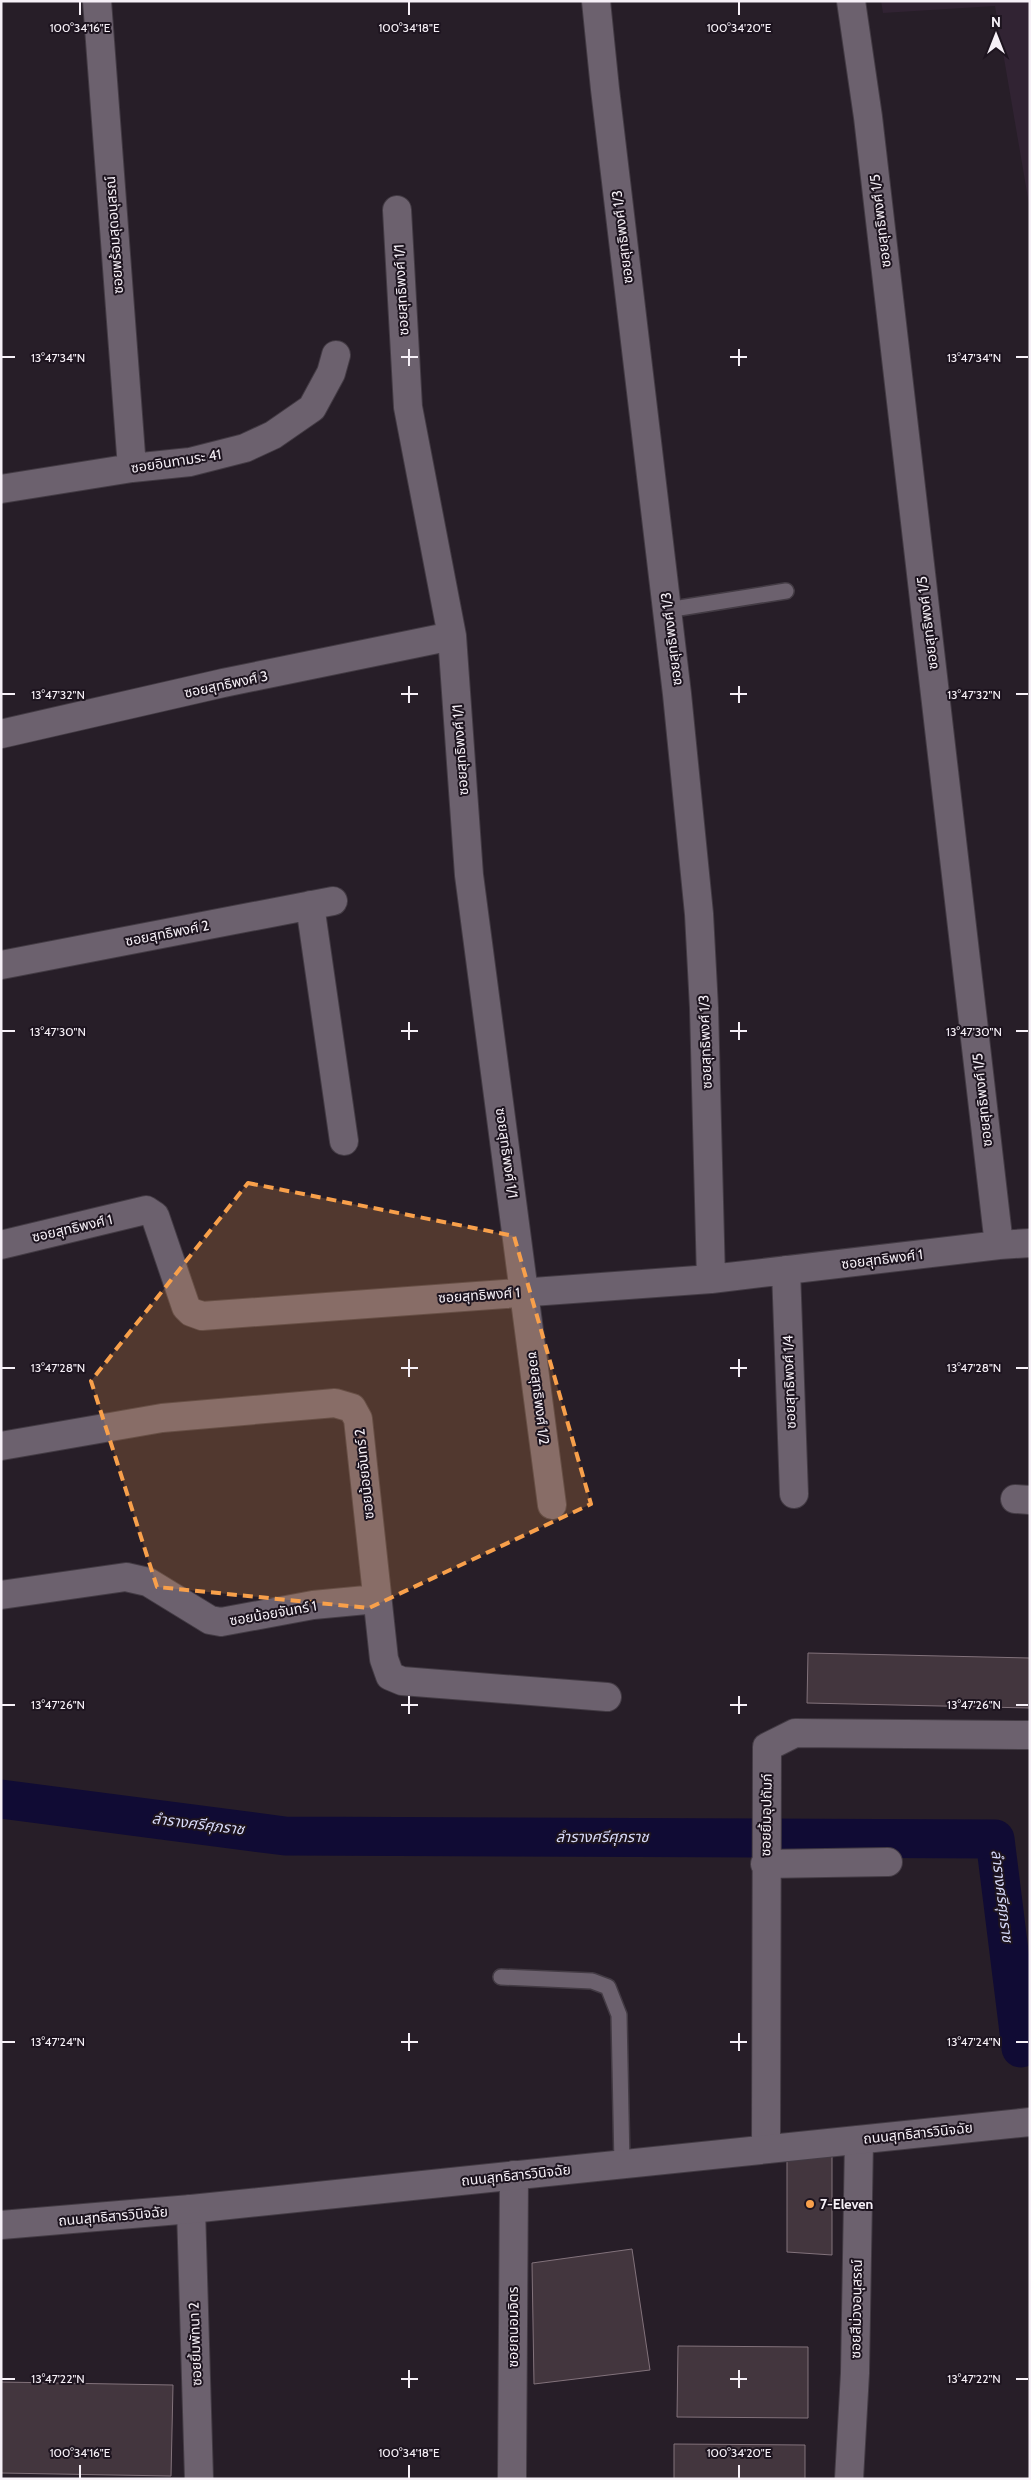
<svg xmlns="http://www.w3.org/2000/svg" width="1031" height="2480" font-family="Cabin,'Noto Sans Thai',sans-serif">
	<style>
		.built { fill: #312333 }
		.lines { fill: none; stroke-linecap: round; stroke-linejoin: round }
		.canal { stroke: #100b34; stroke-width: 39 }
		.building { fill: #43363e; stroke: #82727b }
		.lane-casing { stroke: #433b44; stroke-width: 18 }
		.street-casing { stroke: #433b44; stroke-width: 30 }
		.secondary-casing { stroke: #433b44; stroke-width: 30 }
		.lane { stroke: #6c616e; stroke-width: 15 }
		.street { stroke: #6c616e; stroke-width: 28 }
		.secondary { stroke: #6c616e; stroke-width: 28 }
		.marked { fill: #f8a04b; fill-opacity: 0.2; stroke: #f8a04b; stroke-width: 4; stroke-dasharray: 10 6; stroke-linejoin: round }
		.ticks { fill: none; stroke: #f6f0f7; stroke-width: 2 }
		.poi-dot { fill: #f8a04b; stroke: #1d141f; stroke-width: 2 }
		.labels { text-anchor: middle; stroke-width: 4; stroke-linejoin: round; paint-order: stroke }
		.street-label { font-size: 14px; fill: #f6f0f7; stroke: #1d141f }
		.poi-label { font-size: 14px; font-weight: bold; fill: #f6f0f7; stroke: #1d141f; text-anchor: start }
		.water-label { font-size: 15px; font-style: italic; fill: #d8dbfa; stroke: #1d141f }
		.ticks-label { font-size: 12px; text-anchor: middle; fill: #f6f0f7; stroke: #1d141f; stroke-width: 4; stroke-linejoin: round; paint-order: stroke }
	</style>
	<rect width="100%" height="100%" fill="#271e28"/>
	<path class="built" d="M881,1H1030V210L995,6L883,13Z"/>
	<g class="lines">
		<path class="canal" d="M1,1799L285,1836L995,1839L1021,2048"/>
	</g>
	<path class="building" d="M808,1653L1030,1658V1708L807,1703Z
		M832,2153V2255L787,2252V2156Z
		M632,2249L650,2370L534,2384L532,2263Z
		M678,2346L808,2347V2418L677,2417Z
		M1,2382L173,2385L171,2476L1,2473Z
		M674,2444L805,2445V2479H674Z"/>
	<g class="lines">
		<defs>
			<path id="lane" d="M667,610L786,591
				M501,1977L592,1981L608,1987L619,2015L622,2164"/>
			<path id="street" d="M97,1L132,468
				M596,1L605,89L677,694L699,914L704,1008L711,1279
				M851,1L868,117L999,1245
				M397,210L408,407L452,636L469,875L552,1505
				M1,489L132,468L190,462L245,448L273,435L312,408L331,373L336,355
				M1,734L223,683L452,636
				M310,905L344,1141
				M1,965L333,901
				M1,1245L146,1210L155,1216L186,1307L191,1312L202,1316L711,1279L999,1245L1030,1243
				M786,1270L794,1494
				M1,1446L162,1418L335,1403L352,1408L358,1419L384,1659L390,1676L402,1681L607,1697
				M1015,1499L1030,1500
				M1,1595L126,1577L148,1582L210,1620L221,1622L313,1605L377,1599
				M765,1864L888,1862
				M766,2149L767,1747L795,1733L1030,1735
				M191,2209L199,2479
				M512,2479L514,2175
				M849,2479L855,2373L859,2140"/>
			<path id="secondary" d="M1,2225L191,2209L1030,2122"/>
		</defs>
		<use href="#lane" class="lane-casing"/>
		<use href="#street" class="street-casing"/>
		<use href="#secondary" class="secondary-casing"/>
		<use href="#lane" class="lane"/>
		<use href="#street" class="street"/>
		<use href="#secondary" class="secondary"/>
	</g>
	<path class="marked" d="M248,1183L514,1236L591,1504L369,1608L157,1587L91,1381Z"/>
	<path class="ticks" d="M80,2V15M409,2V15M739,2V15M409,349V366M739,349V366M2,357H15M401,357H418M730,357H747M1016,357H1028M409,686V703M739,686V703M2,694H15M401,694H418M730,694H747M1016,694H1028M409,1022V1040M739,1022V1040M2,1031H15M401,1031H418M730,1031H747M1016,1031H1028M409,1359V1377M739,1359V1377M2,1368H15M401,1368H418M730,1368H747M1016,1368H1028M409,1696V1714M739,1696V1714M2,1705H15M401,1705H418M730,1705H747M1016,1705H1028M409,2033V2051M739,2033V2051M2,2042H15M401,2042H418M730,2042H747M1016,2042H1028M409,2370V2388M739,2370V2388M2,2379H15M401,2379H418M730,2379H747M1016,2379H1028M80,2465V2478M409,2465V2478M739,2465V2478"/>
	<circle class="poi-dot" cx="810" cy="2204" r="5"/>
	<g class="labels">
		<g class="street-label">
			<text transform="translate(880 221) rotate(-97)" y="5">ซอยสุทธิพงศ์ 1/5</text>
			<text transform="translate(114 235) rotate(-94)" y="5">ซอยพร้อมสุดอนุสรณ์</text>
			<text transform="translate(622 237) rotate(-97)" y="5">ซอยสุทธิพงศ์ 1/3</text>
			<text transform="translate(401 290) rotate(-93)" y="5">ซอยสุทธิพงศ์ 1/1</text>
			<text transform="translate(176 461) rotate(-9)" y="5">ซอยอินทามระ 41</text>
			<text transform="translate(927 623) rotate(-97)" y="5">ซอยสุทธิพงศ์ 1/5</text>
			<text transform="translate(671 639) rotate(-97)" y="5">ซอยสุทธิพงศ์ 1/3</text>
			<text transform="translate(226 684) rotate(-12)" y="5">ซอยสุทธิพงศ์ 3</text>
			<text transform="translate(460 750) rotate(-94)" y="5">ซอยสุทธิพงศ์ 1/1</text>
			<text transform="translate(167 933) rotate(-11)" y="5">ซอยสุทธิพงศ์ 2</text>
			<text transform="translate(705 1042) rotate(-92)" y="5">ซอยสุทธิพงศ์ 1/3</text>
			<text transform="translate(982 1100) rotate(-96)" y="5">ซอยสุทธิพงศ์ 1/5</text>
			<text transform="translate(507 1153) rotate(82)" y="5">ซอยสุทธิพงศ์ 1/1</text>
			<text transform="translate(72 1228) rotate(-13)" y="5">ซอยสุทธิพงศ์ 1</text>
			<text transform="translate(882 1259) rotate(-7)" y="5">ซอยสุทธิพงศ์ 1</text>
			<text transform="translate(479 1295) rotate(-4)" y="5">ซอยสุทธิพงศ์ 1</text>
			<text transform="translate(789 1382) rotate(-92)" y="5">ซอยสุทธิพงศ์ 1/4</text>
			<text transform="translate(539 1398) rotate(83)" y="5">ซอยสุทธิพงศ์ 1/2</text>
			<text transform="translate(364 1474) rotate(-96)" y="5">ซอยน้อยจันทร์ 2</text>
			<text transform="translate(273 1613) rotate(-10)" y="5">ซอยน้อยจันทร์ 1</text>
			<text transform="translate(766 1815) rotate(-89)" y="5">ซอยยิ้มอุปถัมภ์</text>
			<text transform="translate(918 2133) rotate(-6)" y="5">ถนนสุทธิสารวินิจฉัย</text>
			<text transform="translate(516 2175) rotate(-6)" y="5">ถนนสุทธิสารวินิจฉัย</text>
			<text transform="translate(113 2216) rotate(-5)" y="5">ถนนสุทธิสารวินิจฉัย</text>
			<text transform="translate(856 2309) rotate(-89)" y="5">ซอยสีม่วงอนุสรณ์</text>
			<text transform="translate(513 2327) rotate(-90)" y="5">ซอยถนอมจิตร</text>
			<text transform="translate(195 2344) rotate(-92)" y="5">ซอยยิ้มพัทนา 2</text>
		</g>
		<g class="poi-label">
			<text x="820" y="2209">7-Eleven</text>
		</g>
		<g class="water-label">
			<text transform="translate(198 1824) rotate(7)" y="5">ลำรางศรีศุภราช</text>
			<text x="602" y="1842">ลำรางศรีศุภราช</text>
			<text transform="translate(1002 1896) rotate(83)" y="5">ลำรางศรีศุภราช</text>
		</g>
	</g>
	<g class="ticks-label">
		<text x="80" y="32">100°34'16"E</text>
		<text x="409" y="32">100°34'18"E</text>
		<text x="739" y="32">100°34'20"E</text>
		<text x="58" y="362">13°47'34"N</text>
		<text x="974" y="362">13°47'34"N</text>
		<text x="58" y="699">13°47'32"N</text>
		<text x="974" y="699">13°47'32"N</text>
		<text x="58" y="1036">13°47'30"N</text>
		<text x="974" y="1036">13°47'30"N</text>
		<text x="58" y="1372">13°47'28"N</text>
		<text x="974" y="1372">13°47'28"N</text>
		<text x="58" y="1709">13°47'26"N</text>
		<text x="974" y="1709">13°47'26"N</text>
		<text x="58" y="2046">13°47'24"N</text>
		<text x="974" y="2046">13°47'24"N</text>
		<text x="58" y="2383">13°47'22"N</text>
		<text x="974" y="2383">13°47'22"N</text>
		<text x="80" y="2457">100°34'16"E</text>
		<text x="409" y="2457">100°34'18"E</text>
		<text x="739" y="2457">100°34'20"E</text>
	</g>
	<rect width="1031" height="2480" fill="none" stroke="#f6f0f7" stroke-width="5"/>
	<g transform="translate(996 35)" stroke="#1d141f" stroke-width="4" paint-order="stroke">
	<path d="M0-4L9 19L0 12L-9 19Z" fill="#f6f0f7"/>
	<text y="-8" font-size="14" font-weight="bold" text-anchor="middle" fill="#f6f0f7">N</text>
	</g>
</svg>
